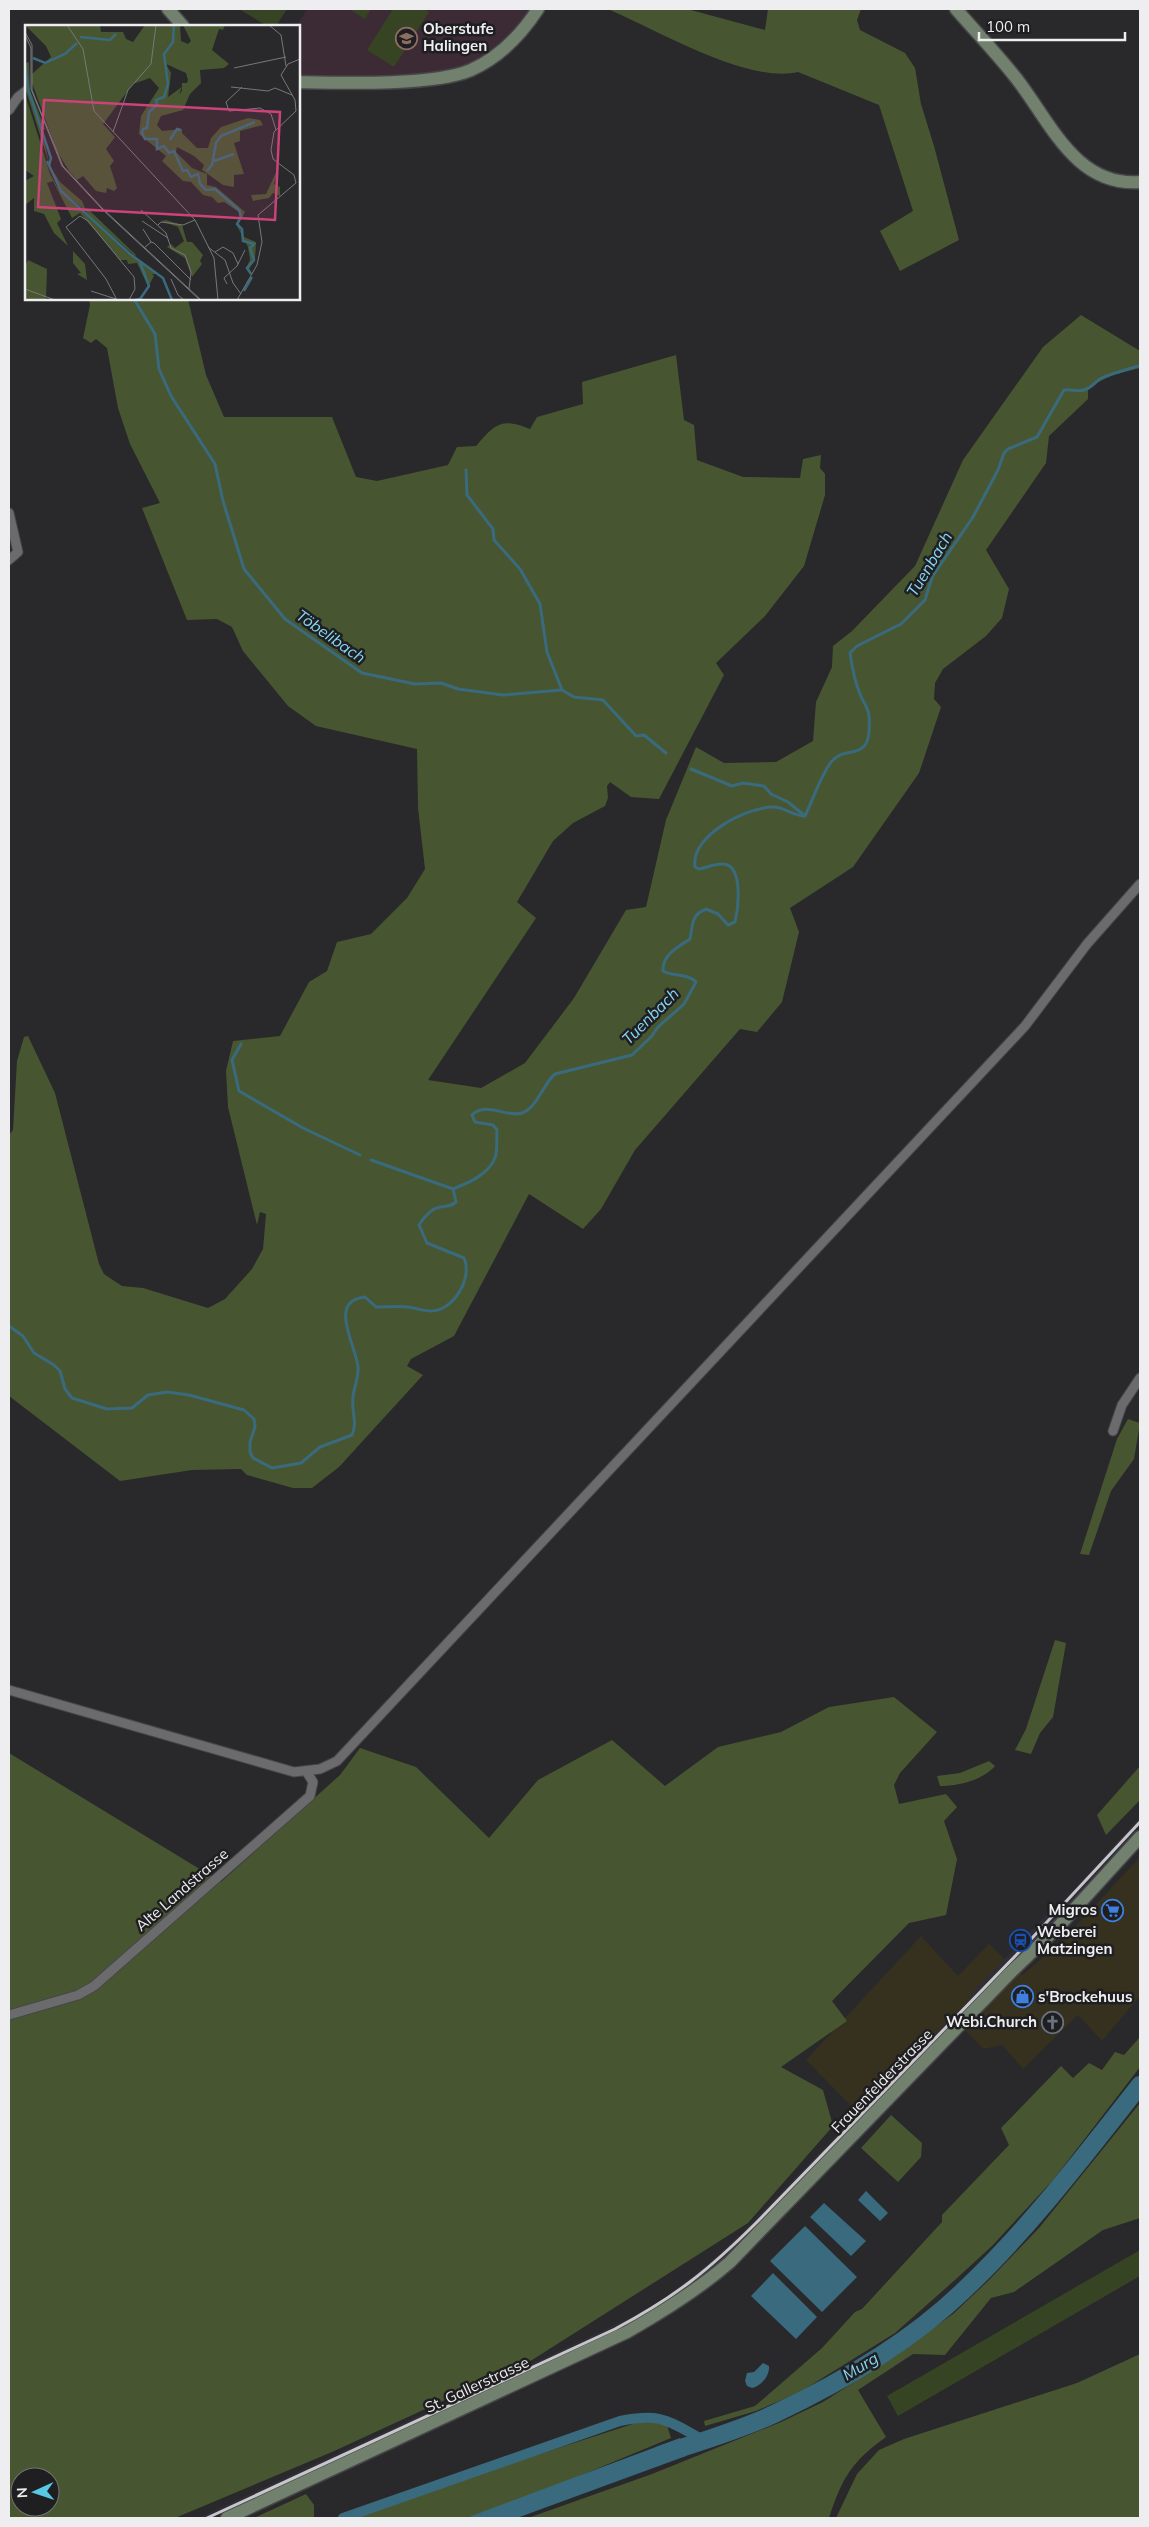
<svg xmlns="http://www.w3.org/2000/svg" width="1149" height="2527" font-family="Mulish,sans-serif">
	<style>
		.commercial { fill: #36301f }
		.built { fill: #2f2e37 }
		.education { fill: #3c2a34 }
		.green { fill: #374424 }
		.forest { fill: #475631; fill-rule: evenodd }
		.water { fill: #396a7d }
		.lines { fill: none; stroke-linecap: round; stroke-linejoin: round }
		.stream { stroke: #396a7d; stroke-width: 3 }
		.canal { stroke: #396a7d; stroke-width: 10 }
		.river { stroke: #396a7d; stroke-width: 18 }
		.street-casing { stroke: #464649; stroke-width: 11 }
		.secondary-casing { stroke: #464649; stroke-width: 15 }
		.street { stroke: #6b6b6e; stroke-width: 9 }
		.secondary { stroke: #71816e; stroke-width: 12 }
		.rail { stroke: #c7c7c9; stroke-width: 3 }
		.labels { text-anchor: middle; stroke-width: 5; stroke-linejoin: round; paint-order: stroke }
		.poi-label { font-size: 15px; font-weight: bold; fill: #eeeef0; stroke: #1f1f22; text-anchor: start }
		.street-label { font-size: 15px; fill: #eeeef0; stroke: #1f1f22 }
		.water-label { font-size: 16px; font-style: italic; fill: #85d7f6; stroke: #1f1f22 }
		.inset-river { fill: none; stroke: #396a7d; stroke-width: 2.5 }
		.inset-road { fill: none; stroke: #78777a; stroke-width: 1 }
		.view { fill: #cb4379; fill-opacity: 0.15; stroke: #cb4379; stroke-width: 2.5 }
		.inset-edge { fill: none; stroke: #eeeef0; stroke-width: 2.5 }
	</style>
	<rect width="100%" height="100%" fill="#29282b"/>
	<path class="commercial" d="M1140,1857V1996L1102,2041L1078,2015L1023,2069L1002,2045L984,2049L952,2018L858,2113L806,2060L921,1936L958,1976L989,1944L1022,1975L1057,1946Z"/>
	<path class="built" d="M1140,1817V1826L1054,1922L750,2233L697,2283L666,2304L613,2333L213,2518H198L634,2316L666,2297L715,2258L744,2230L972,1997L970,1995L1020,1943L1018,1941L1022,1937L1024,1938L1050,1911L1053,1913Z"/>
	<path class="education" d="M307,9H538L504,50L435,78L299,82V26H296Z"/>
	<path class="green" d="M239,9H287L276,26H267Z
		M349,9H371L365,19Z
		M393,9H424L429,12L394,67L367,50Z
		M1140,2250V2276L898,2416L887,2396Z"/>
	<path class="forest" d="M608,9H687L765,30L768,9H861L857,20L860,30L905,53L915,68L921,104L934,146L959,240L900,271L880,231L913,211L879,105L798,72C747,84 657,30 608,9Z
		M89,299H188L206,375L224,417H332L356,477L377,481L448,465L457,447L476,446C495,424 501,417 530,429L537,417L583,404L582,382L676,355L684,420L694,425L697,460L743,477L800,478L803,459L821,455L820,468L825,474V495L804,566L765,616L716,663L724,675L659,799L631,797L610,782L607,786L608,798L605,806L573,823L553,841L517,902L536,918L428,1080L481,1088L525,1063L574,998L626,910L646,907L666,820L696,747L724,763L776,762L813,741L816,702L832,667L833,646L852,631L915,566L963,460L1043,347L1081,315L1140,351V368L1113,375L1088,387V399L1049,436L1046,463L986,550L1009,589L1002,618L986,636L943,669L935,683L934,699L941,707L919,773L853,867L790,908L799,932L782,1002L757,1032L740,1029L635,1150L601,1209L583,1229L529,1194L454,1336L411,1359L407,1366L423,1375L339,1467L312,1488H293L247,1475L241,1469L192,1470L120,1481L9,1396V1135L13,1130L17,1061L24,1037L28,1036L55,1093L99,1264L104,1274L122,1286L143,1288L208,1308L225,1299L252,1269L263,1249L266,1214L260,1212L257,1225L228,1107L226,1071L233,1041L280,1036L309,982L327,971L337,942L371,934L407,898L425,869L418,808L417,749L316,726L288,706L243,651L232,627L217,619L187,620L142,508L160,503L130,444L118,408L107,348L96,339L91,343L83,338L90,305Z
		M1128,1419L1140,1423L1134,1459L1111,1491L1089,1555L1080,1554L1117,1439Z
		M1055,1640L1066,1643L1053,1717L1040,1733L1031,1754L1015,1750L1026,1729Z
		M894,1697L937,1732L900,1773L894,1785L899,1804L946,1794L957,1807L944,1821L957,1859L946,1915L909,1923L832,2001L847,2021L781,2067L823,2090L833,2126L748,2223L532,2360L332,2452L175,2518H9V1753L221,1882L340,1775L360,1748L416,1767L489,1838L538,1780L612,1740L665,1786L718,1747L781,1732L829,1707ZM20,2477H50V2507H20Z
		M989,1761L995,1766C983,1780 959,1786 940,1786L937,1776L960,1773Z
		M1140,1766V1800L1106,1835L1097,1815Z
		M1140,2037V2067L1053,2180L992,2246L956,2279L895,2333L800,2392L756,2411L705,2426L704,2421L755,2406L822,2348L855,2312L862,2309L942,2222V2215L1009,2145L1001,2128L1061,2066L1073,2078L1089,2063L1102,2070L1115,2052L1124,2055Z
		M1140,2103V2218L1103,2230L1014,2292L991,2298L945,2355L913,2354L858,2390L886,2437C852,2461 842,2478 829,2518H528L652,2474L781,2422L823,2402L890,2359L953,2314L988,2281L1039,2228Z
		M891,2115L922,2143L921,2157L898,2182L861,2148Z
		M1140,2354V2518H836L857,2474L879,2450L904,2439L1077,2383Z
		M642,2421H657L667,2425L671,2438L524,2499L466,2518H355L373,2508Z
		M306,2494L314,2505V2518H254Z"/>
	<path class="water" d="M866,2191L888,2213L880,2221L858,2200Z
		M824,2203L866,2241L851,2256L810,2217Z
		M805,2226L857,2277L822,2312L770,2261Z
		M773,2273L817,2317L796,2339L751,2296Z
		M763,2363L769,2366C770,2376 761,2386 752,2388L747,2386L745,2381L747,2373L754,2372Z
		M680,2438L686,2456L517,2518H466Z"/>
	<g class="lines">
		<path class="stream" d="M134,299L155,334L159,369L171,396L215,464L223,501L244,569L285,619L362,673L415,684L441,683L458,689L503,695L562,690L574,697L603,700L636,736L644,735L666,753
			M466,470L467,495L493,529L494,540L520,569L540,604L547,652L562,690
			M691,769L732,786L743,783L764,786L771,794L788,802L805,816
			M241,1044L232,1060L239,1091L303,1128L360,1155
			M371,1160L453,1189
			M9,1326L23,1336L34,1353L54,1365L60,1371L65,1389L72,1398L107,1409L132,1408L148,1395L167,1392L189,1395L244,1410L254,1419L255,1427L250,1442V1452L253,1458L272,1468L301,1463L320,1447L352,1435C358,1422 351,1411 353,1397C354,1387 359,1377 358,1367C356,1345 327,1301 365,1297L376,1307C386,1307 398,1306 408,1307C416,1308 423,1311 431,1311C454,1311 473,1277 464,1258L427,1243L419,1225C424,1217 430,1209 440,1207C447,1206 450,1207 456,1202L453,1189C468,1183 488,1175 495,1158C498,1150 496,1138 497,1130L493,1125L475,1122L472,1115C486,1101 506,1118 522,1113C537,1108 543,1084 555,1074L632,1055L651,1037L658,1027L684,1004L696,982C688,973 673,977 663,971C662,955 678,947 690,939C693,924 691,915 706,909L718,914L728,925L735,922C738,910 744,865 723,864C716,863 706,868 699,869L695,867C690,835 749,806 775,807C785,808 794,816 805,816C813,800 821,774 832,761C848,743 873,766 869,715C868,707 863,702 860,694C855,682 852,667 850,653L857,646L901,624L925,600L932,577L973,517L998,470L1004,453L1008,449L1037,437L1064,390C1071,389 1077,392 1084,390C1091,388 1094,383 1100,379C1101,377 1137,366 1140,366"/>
		<path class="canal" d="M343,2518L620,2421C662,2413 666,2420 702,2439"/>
		<path class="river" d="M660,2455C698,2442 738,2431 774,2414C840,2383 910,2342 963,2291C1029,2229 1084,2156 1140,2085"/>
		<defs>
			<path id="street" d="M9,110L18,97L26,91
				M9,513L18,552L9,560
				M1113,1431L1122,1405L1140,1378
				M9,1690L294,1772L320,1769L337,1761L1025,1026L1087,944L1140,884
				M9,2015L78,1995L94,1986L310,1796L313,1782L306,1771"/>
			<path id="secondary" d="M168,9L183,26
				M956,9C976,32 997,54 1016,78C1050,121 1075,187 1140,182
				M299,82C341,83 434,86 471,70C500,57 521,35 538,9
				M227,2518L627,2332C664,2311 698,2290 730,2262L1011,1972L1059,1926L1140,1837"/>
		</defs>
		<use href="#street" class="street-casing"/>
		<use href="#secondary" class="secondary-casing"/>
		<use href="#street" class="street"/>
		<use href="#secondary" class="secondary"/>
		<path class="rail" d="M207,2518L615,2329C675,2297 709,2270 757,2222L1020,1951L1140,1822"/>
	</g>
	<defs>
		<symbol id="school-ring" viewBox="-11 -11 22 22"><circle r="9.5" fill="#1f1f22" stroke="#8d6e63" stroke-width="1.5"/><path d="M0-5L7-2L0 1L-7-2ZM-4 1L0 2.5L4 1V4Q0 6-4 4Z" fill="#8d6e63"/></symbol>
		<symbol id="supermarket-ring" viewBox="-11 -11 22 22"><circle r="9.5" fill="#1f1f22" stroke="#3f7fe0" stroke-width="1.5"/><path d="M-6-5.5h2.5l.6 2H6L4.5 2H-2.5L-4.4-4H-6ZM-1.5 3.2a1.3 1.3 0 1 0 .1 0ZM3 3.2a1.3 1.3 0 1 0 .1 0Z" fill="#3f7fe0"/></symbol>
		<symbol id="station-ring" viewBox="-11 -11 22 22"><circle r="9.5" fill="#1f1f22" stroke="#1a4fb4" stroke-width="1.5"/><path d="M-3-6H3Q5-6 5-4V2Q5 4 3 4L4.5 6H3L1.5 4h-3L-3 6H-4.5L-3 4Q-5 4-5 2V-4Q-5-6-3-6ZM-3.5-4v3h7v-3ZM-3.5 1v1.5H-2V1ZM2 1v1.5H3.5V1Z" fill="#1a4fb4"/></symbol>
		<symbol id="shop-ring" viewBox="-11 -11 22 22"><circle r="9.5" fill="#1f1f22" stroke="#3f7fe0" stroke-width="1.5"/><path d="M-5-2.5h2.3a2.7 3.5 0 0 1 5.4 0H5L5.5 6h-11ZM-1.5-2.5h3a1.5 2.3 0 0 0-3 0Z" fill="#3f7fe0"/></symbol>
		<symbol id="church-ring" viewBox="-11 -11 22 22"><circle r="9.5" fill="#1f1f22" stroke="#6b7280" stroke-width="1.5"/><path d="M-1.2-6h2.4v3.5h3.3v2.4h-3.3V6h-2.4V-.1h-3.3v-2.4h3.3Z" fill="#6b7280"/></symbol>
	</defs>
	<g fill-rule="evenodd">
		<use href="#school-ring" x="394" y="26" width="25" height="25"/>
		<use href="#supermarket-ring" x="1100" y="1898" width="25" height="25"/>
		<use href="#station-ring" x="1008" y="1928" width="25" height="25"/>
		<use href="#shop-ring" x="1010" y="1984" width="25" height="25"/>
		<use href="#church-ring" x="1040" y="2010" width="25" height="25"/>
	</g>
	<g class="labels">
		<g class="poi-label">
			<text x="423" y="34">Oberstufe<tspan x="423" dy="17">Halingen</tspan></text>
			<text x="1097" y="1915" text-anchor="end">Migros</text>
			<text x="1037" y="1937">Weberei<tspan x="1037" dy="17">Matzingen</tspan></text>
			<text x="1038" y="2002">s'Brockehuus</text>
			<text x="1037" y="2027" text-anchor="end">Webi.Church</text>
		</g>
		<g class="street-label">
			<text transform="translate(182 1890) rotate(-41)" y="5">Alte Landstrasse</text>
			<text transform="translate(882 2081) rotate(-46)" y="5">Frauenfelderstrasse</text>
			<text transform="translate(477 2385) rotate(-25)" y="5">St. Gallerstrasse</text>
		</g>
		<g class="water-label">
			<text transform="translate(929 564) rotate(-59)" y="6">Tuenbach</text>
			<text transform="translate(331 636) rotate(35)" y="6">Töbelibach</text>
			<text transform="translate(650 1016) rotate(-45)" y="6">Tuenbach</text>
			<text transform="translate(860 2366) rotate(-31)" y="6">Murg</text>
		</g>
	</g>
	<g transform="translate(25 25)">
		<rect width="275" height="275" fill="#29282b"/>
		<path d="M0,0H75L76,7H98L101,14L108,17L120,0H155L156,16L163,19L166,16L158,0H200L198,5L194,4L187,25L204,39L199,43L175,45L176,58L165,69L158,85L136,91L132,100L137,106L157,104V108L172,123H183L186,113L196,102L223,93L235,95L238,100L215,106V116L209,118L219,149L209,150V162L198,160L177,145L179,140L169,131L152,122L151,127L167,143L182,149V160L191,162L220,187L213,200L219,212L231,217L230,235L224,244L226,250L221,243L225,235L223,222L211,199L215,196L214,187L199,177L193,178L187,172L178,170L166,157L158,156L137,136L141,131L114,109L116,91L134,63L125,53L108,59L78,99L90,112L81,124L89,136L85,141L92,163L89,166L82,163L81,168L71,166L58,151L52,155L44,146L32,126L7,58V49L26,32L21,21ZM141,39L161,48L163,55L162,58H157V66L154,69L157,62L143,72L146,48ZM4,37L5,65L20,104L17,106L24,138L0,63V38ZM0,69L25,149L34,165L102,228L132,249H127L129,251L116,275H106L114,274L123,261L112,238L103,239L102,235H95L55,188L47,193L28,156L22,158L36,194L32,198L43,221L29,208L19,189L9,186V173L0,180V156L9,151L0,145ZM25,141L35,157L57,176L61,186L37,166ZM254,141L249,159L255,162V171L248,168L244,173L228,176L226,170L241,169ZM64,185L111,230L110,231L60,187ZM141,195L157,200L162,217H167L178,230L175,236L177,239L167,252L160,233L142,222L146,219L150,223L159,216L153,202L136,196ZM48,226L60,239L62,255L52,249L56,248L48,238ZM3,235L22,244L21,275H0V241Z" fill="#475631" fill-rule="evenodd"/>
		<path class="inset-river" d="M149,0L148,17L139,29L143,59L139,72L131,75L132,80L124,87L122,103L118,104L117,108L120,114H132V124L139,121L144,128L149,126L158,146L162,145L166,152L173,149L175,159L181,165L190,164L214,185L216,192L212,199L217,204L218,216L229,219L225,223L229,235L222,243L226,249M55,12L85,15L91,9M8,33L20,38L40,29L52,18M0,39L3,64L26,133L24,141M145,115L152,104L156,105M22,136L36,166L105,229L138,253L147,275M189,136L209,129M182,146L187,140L191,118L196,111L230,97M219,266L227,252M110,275L115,274L124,261L115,237"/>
		<path class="inset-road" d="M42,0L58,24L69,86L170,195L189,233L193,275M244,0L256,10L261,41M0,7L7,20V65L38,141L78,184L176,275M0,10L6,23V64L37,141L78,185L175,275M209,43L261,32M206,62L243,66L250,63L267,70M217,62L201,77L204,86L235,83L246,89L251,105M88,107L103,65L126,39L131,0M116,185L141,208L146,223L160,230L166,247L164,264M117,196L143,213M133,200L136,197L158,200L170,195M118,204L126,217M183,222L200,235L208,258L216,269M119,223L126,217L129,218L166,255M190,227L198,222L208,228L213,239M146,254L153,270L159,275M202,259L199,253L212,241L220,225M0,264L30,275M66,266L91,274M92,275L81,254L41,202L55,191L63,196L109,252L110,264L104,275M212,275L232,240L237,217L233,190L271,158L269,150L248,134L246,125L249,107L271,86L270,75L256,50L263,39L275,34"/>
		<path class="view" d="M19,75L255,87L250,195L13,182Z"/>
		<rect width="275" height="275" class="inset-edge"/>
	</g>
	<rect width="1149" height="2527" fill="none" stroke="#eeeef0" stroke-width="20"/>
	<g transform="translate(35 2492) rotate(267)"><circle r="24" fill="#1f1f22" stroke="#727274"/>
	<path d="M0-4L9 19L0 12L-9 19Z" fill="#59c8e4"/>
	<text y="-8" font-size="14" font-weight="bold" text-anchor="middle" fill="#eeeef0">N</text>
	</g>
	<path d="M979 32v8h146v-8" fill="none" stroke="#eeeef0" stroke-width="2.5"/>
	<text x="986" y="32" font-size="15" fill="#eeeef0" stroke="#1f1f22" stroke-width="4" paint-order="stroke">100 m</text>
</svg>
